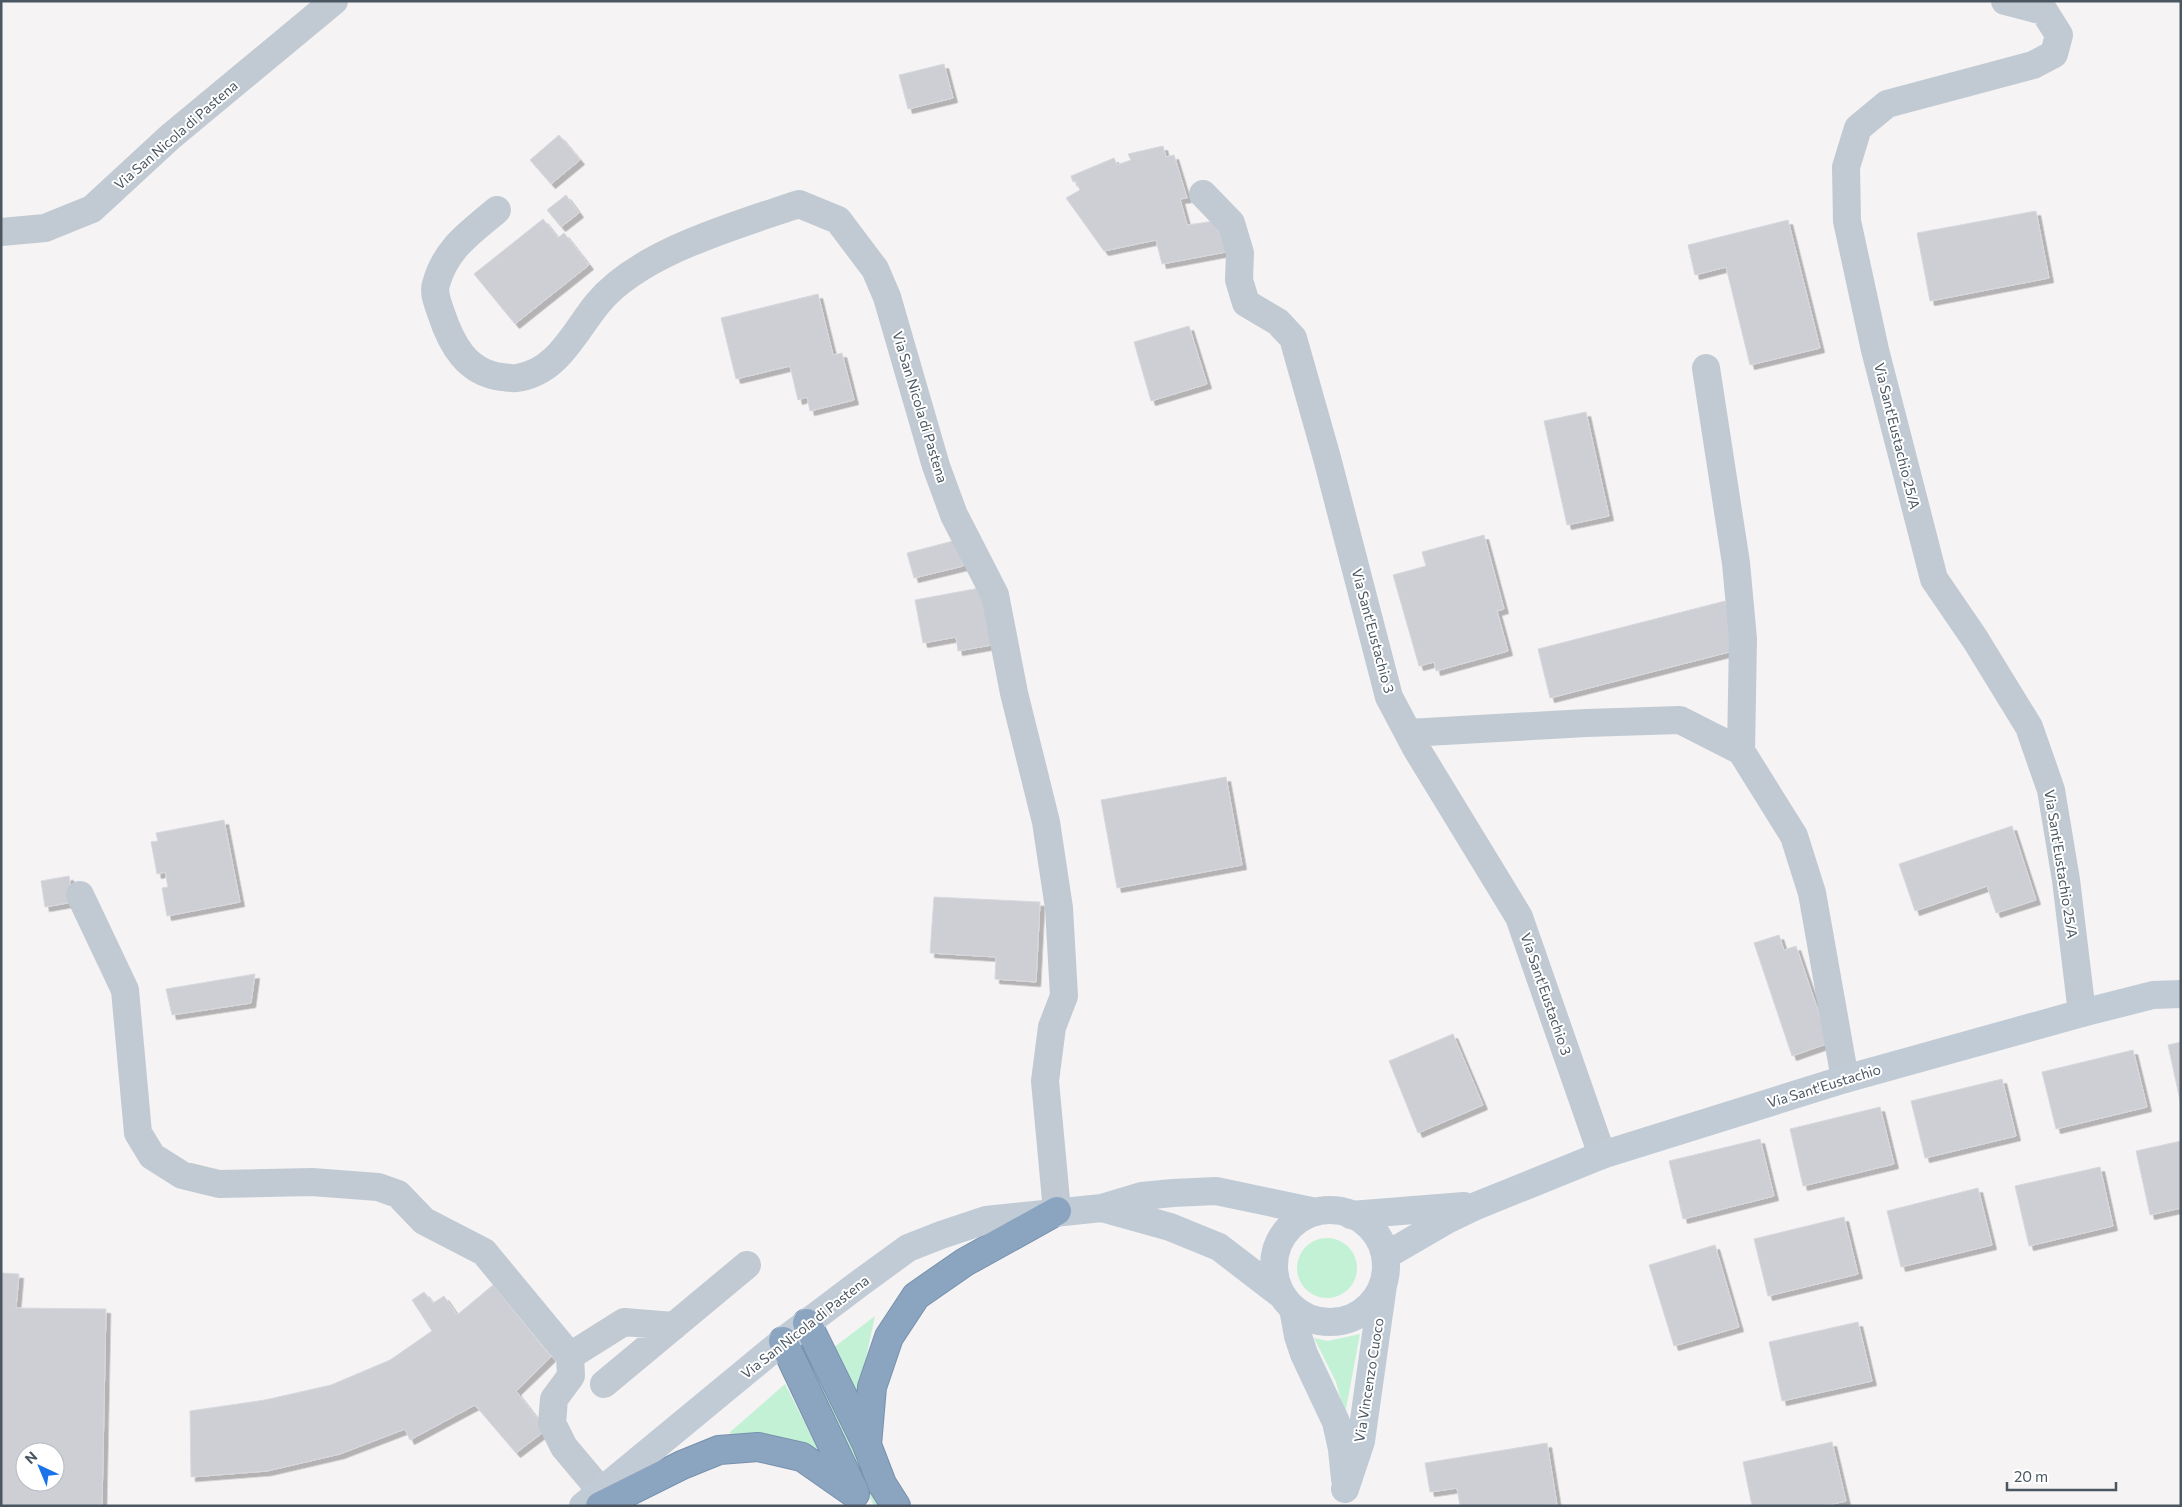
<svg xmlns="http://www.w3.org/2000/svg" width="2182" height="1507" font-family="Commissioner,sans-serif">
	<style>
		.green { fill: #c3f1d5 }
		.building { fill: #cdcfd5; stroke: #d7d9de; fill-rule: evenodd; filter: url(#shadow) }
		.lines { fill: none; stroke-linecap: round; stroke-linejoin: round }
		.highway-casing { stroke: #7690ad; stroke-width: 30 }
		.street { stroke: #c1cad2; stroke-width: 28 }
		.secondary { stroke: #c1cbd6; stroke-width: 28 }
		.highway { stroke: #8ba5c1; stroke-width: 28 }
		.labels { text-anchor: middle; stroke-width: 4; stroke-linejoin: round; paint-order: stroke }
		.street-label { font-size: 14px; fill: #4a5661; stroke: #fff }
	</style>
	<defs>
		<filter id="shadow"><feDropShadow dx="4.5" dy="4.5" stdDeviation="0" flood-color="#0004"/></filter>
	</defs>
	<rect width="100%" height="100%" fill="#f5f3f3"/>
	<path class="green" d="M1297 1268a30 30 0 1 1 60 0a30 30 0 1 1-60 0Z
		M875,1316L858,1395L833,1348Z
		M1360,1334L1345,1414L1336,1382L1314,1338L1328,1341Z
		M819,1376L884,1506H874L812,1377Z
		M785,1384L820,1453L729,1433Z"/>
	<path class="building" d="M944,64L953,98L908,109L899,75Z
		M559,135L580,160L551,184L530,160Z
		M1163,146L1166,157L1174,155L1187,198L1180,199L1187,225L1215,221L1226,252L1162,264L1156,240L1104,251L1066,198L1080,190L1076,181L1073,182L1071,176L1114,158L1117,165L1131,160L1128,154Z
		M566,195L579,213L561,227L547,210Z
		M2036,211L2049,278L1930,301L1917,233Z
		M543,219L558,238L564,233L589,265L515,324L474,274Z
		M1788,220L1820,348L1750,365L1726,267L1695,275L1688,245Z
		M818,294L833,355L842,353L854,400L810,411L807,397L798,400L790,366L736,379L721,318Z
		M1189,326L1207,384L1151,401L1134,342Z
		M1586,412L1609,516L1567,525L1544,421Z
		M1484,535L1504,609L1497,611L1508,651L1436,671L1434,662L1419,666L1393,575L1426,566L1422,552Z
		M957,540L963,566L914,578L907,553Z
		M985,587L997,644L958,651L956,637L923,643L915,600Z
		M1725,601L1737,650L1550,698L1538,649Z
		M1226,777L1242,865L1117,888L1101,800Z
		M224,820L240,902L167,916L162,888L168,887L165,872L157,874L151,842L158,841L156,833Z
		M2012,826L2036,900L1996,913L1987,886L1915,911L1899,864Z
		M69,876L73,902L45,907L41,881Z
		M934,897L1040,902L1036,982L995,979L996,957L930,953Z
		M1779,935L1784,950L1796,946L1829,1043L1792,1056L1754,943Z
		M255,974L251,1003L172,1015L166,989Z
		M1453,1034L1483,1105L1418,1133L1389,1061Z
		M2181,1042V1105L2168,1045Z
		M2133,1050L2147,1107L2056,1129L2042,1072Z
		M2002,1079L2016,1136L1925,1158L1911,1101Z
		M1880,1107L1894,1164L1803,1186L1790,1129Z
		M1760,1139L1774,1196L1683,1219L1669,1161Z
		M2181,1141V1208L2150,1215L2136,1151Z
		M2100,1167L2113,1226L2029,1246L2015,1186Z
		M1978,1188L1992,1245L1901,1267L1887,1211Z
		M1844,1217L1858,1274L1768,1296L1754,1239Z
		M1715,1245L1739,1327L1674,1346L1649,1265Z
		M1,1273L19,1274L16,1308L106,1309L102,1506H1ZM25,1452H55V1482H25Z
		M493,1285L551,1357L516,1391L546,1430L516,1453L475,1405L410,1440L405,1429L340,1454L267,1471L191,1477L190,1411L265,1400L331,1385L390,1360L432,1331L412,1300L424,1292L433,1303L444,1296L457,1315Z
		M1858,1322L1872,1381L1782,1401L1769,1342Z
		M1832,1442L1846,1501L1824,1506H1752L1743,1462Z
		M1547,1443L1557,1505L1460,1506L1457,1488L1430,1492L1425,1463Z"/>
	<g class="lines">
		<defs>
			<path id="highway" d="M807,1323L867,1445L882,1484L896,1506
				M783,1341L854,1491
				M867,1445L872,1387L889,1337L916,1296L965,1262L1057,1211
				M600,1506L682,1465L719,1450L758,1447L802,1457L855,1494"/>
		</defs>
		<use href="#highway" class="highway-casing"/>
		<path class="street" d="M2005,1L2044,11L2059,35L2054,54L2033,65L1887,104L1858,128L1846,167L1847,221L1875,350L1934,579L1975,639L2029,727L2051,790L2066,880L2082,1013
			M1203,194L1231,223L1240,253L1239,280L1246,303L1278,322L1293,338L1327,458L1389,697L1416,748L1519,917L1602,1155
			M497,210C470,233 446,248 436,284C433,294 438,303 441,313C451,343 466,373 502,377C506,377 512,379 517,378C558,372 574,332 598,303C640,252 737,225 799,204L838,220L875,269L887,297L936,466L954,515L995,595L1014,693L1046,822L1059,908L1064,996L1052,1027L1045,1081L1057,1211
			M1,232L45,228L92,209L170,137L334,1
			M1706,368L1736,563L1743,639L1741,751
			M1408,733L1586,723L1680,720L1741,751L1794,836L1812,893L1845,1079
			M80,895L125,990L138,1133L152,1156L182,1175L219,1184L312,1182L378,1187L398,1194L424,1221L484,1252L570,1356L571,1376L554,1399L552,1423L564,1447L601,1491
			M570,1356L624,1322L674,1326
			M604,1384L747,1265"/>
		<path class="secondary" d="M1102,1208L1170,1227L1219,1247L1283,1296
			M1274 1266a56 56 0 1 1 112 0a56 56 0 1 1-112 0Z
			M1351,1215L1464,1206
			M1385,1256L1447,1220L1476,1206L1602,1155L1845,1079L2082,1013L2153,995L2181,994
			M1293,1308L1298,1336L1304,1354L1336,1422L1342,1449L1345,1479
			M1345,1489L1361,1441L1383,1285
			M583,1506L783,1341L860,1283L908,1248L941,1235L986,1220L1102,1208L1142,1196L1173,1193L1216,1191L1316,1212"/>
		<use href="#highway" class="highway"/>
	</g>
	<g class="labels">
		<g class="street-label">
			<text transform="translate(176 135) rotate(-41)" y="5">Via San Nicola di Pastena</text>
			<text transform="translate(920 407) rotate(73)" y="5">Via San Nicola di Pastena</text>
			<text transform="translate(1897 436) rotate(76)" y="5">Via Sant'Eustachio 25/A</text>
			<text transform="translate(1373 631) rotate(75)" y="5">Via Sant'Eustachio 3</text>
			<text transform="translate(2061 864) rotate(81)" y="5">Via Sant'Eustachio 25/A</text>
			<text transform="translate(1546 994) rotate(71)" y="5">Via Sant'Eustachio 3</text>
			<text transform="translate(1824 1086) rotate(-17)" y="5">Via Sant'Eustachio</text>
			<text transform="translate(805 1327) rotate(-38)" y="5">Via San Nicola di Pastena</text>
			<text transform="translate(1369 1380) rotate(-81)" y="5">Via Vincenzo Cuoco</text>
		</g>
	</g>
	<rect width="2182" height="1507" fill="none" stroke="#4a5661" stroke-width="5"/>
	<g transform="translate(40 1467) rotate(316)"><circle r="24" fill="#ffffff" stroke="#b7bbc0"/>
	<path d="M0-4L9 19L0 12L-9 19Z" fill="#1a73e8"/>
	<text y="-8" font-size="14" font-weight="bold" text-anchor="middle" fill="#4a5661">N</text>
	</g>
	<path d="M2007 1482v8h109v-8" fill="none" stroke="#4a5661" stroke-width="2.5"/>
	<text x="2014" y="1482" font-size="15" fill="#4a5661" stroke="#ffffff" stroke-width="4" paint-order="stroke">20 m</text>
</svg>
